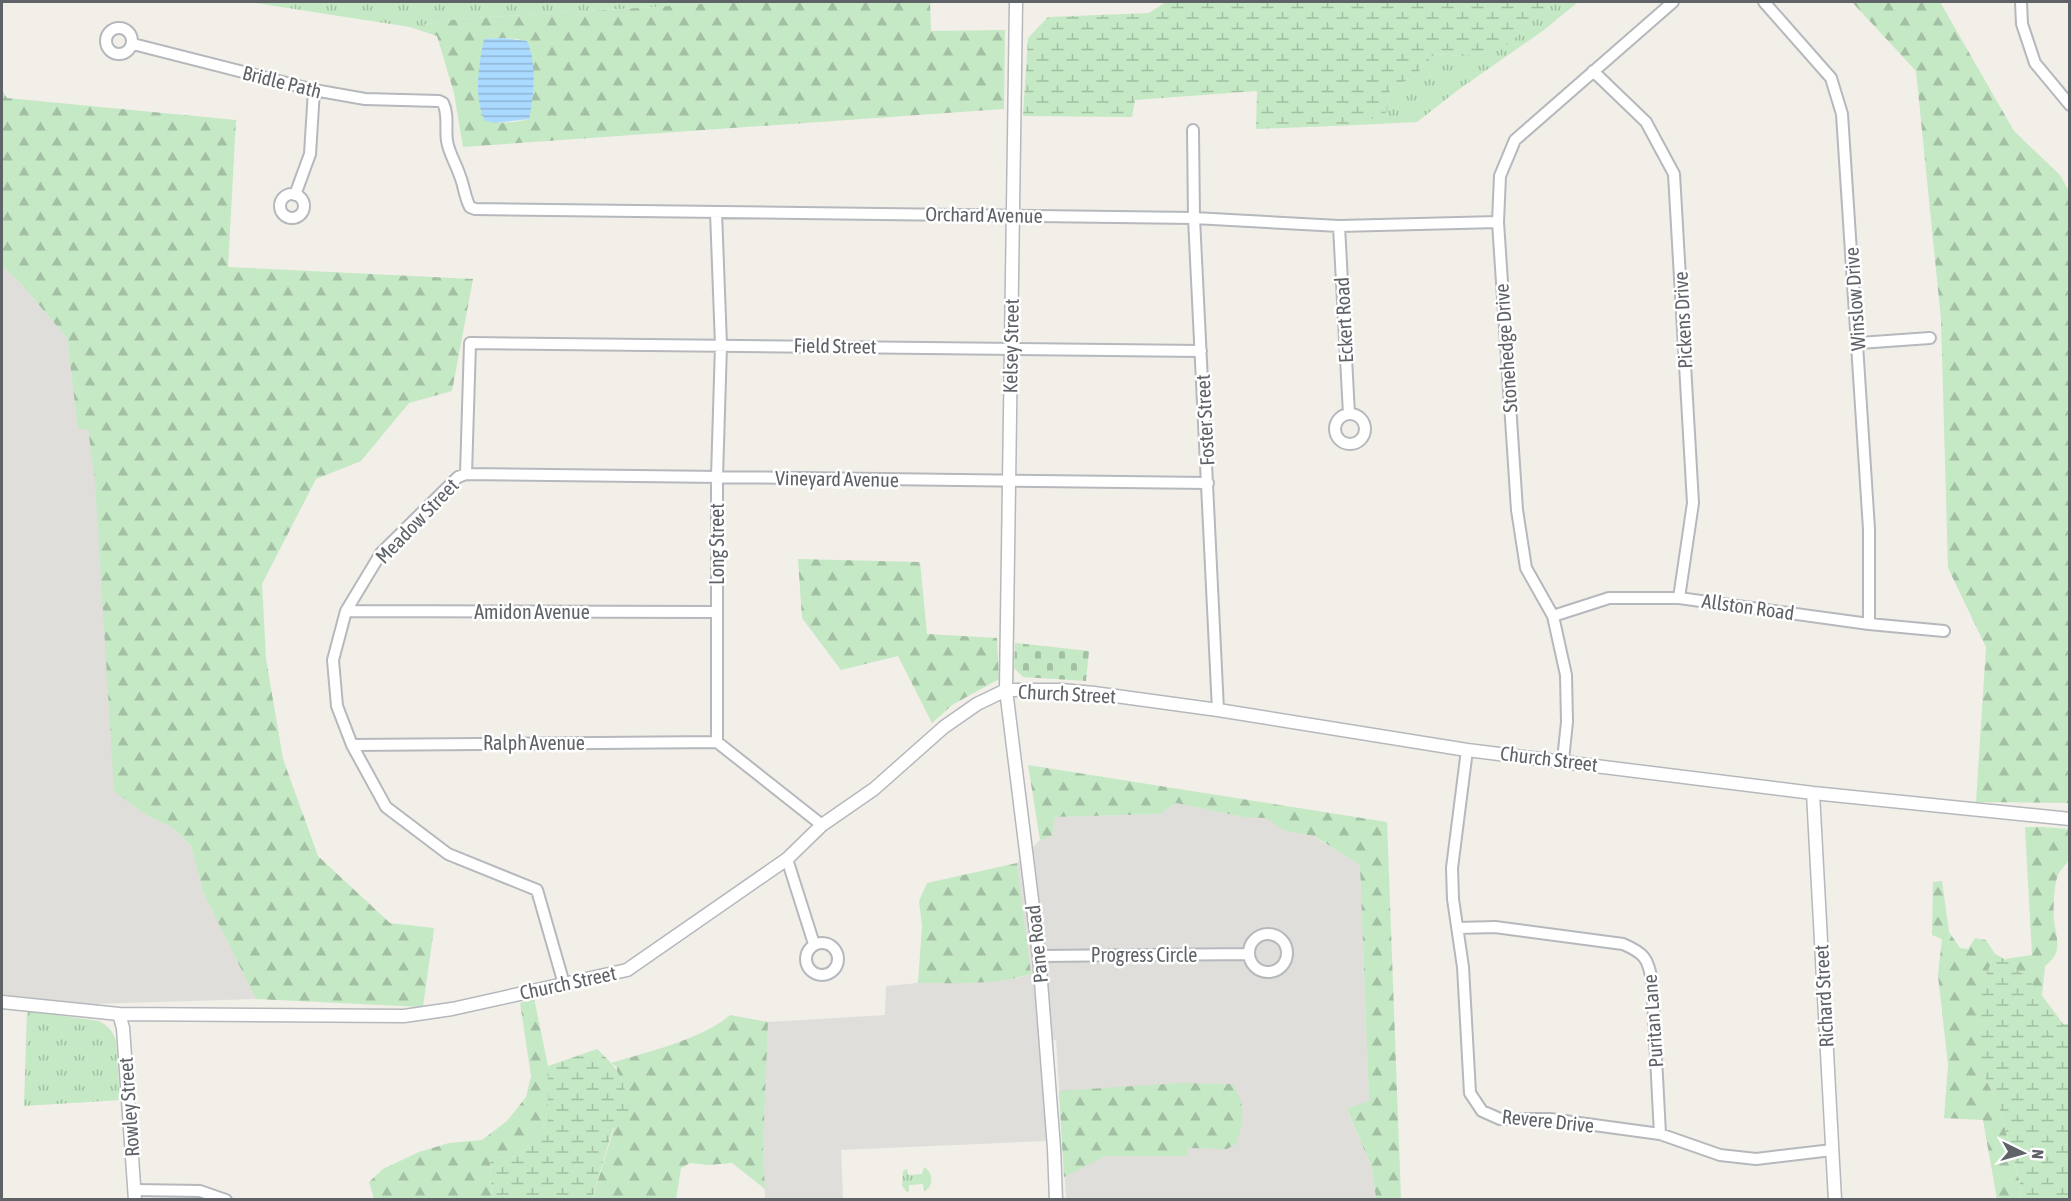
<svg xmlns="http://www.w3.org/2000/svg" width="2071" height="1201" font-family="'Asap Condensed',sans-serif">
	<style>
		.industrial { fill: #e0deda }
		.grass { fill: url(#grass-tufts) }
		.forest { fill: url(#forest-firs); fill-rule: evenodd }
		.wetland { fill: url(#wetland-marsh) }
		.cemetery { fill: url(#cemetery-stones) }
		.water { fill: url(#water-rules) }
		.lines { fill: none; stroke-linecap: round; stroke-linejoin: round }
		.minor-casing { stroke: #b5b8bc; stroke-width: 14 }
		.tertiary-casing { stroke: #b5b8bc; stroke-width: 15 }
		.minor { stroke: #fff; stroke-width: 10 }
		.tertiary { stroke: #fff; stroke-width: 12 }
		.labels { text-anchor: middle; stroke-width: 5; stroke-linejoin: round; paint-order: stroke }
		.street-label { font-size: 20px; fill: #5f6368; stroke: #fff }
	</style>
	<defs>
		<pattern id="grass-tufts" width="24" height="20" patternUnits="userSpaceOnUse" patternTransform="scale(1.5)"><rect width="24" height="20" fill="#c5e8c5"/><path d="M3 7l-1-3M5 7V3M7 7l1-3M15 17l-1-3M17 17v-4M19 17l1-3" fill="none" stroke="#a3c0a4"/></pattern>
		<pattern id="forest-firs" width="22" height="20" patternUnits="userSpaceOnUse" patternTransform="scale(1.5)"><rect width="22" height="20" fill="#c5e8c5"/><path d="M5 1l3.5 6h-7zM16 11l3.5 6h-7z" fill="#a3c0a4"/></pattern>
		<pattern id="wetland-marsh" width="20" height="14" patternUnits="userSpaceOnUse" patternTransform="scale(1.5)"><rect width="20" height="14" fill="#c5e8c5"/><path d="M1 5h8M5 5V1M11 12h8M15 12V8" fill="none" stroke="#a3c0a4"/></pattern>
		<pattern id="cemetery-stones" width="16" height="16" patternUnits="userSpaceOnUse" patternTransform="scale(1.5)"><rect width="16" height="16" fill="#c5e8c5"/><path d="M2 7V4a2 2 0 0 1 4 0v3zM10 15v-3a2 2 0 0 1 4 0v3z" fill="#a3c0a4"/></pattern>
		<pattern id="water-rules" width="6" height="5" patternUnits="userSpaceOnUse" patternTransform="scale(1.5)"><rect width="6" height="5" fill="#aadaff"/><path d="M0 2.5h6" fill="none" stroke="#8eb4d2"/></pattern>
	</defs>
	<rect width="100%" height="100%" fill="#f1efe8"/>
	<path class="industrial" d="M2,266L23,286L67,338L78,428L88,429L146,815L172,827L191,846L203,892L256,999L92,1004L2,995Z
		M1176,803L1243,817H1266L1285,831L1313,836L1360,865L1369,1101L1347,1110L1372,1168L1376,1199H1066L1056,1040L1043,1044L1047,1141L841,1150L843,1199L765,1200L763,1151L768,1022L885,1015L886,986L918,983L982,982L1018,978L1031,974L1017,863L1040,840L1052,836L1055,817L1160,814Z"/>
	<path class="grass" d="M250,2H734L458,19L410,27Z
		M1557,2H1578L1544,30L1458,90L1417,122L1358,125L1387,112L1390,89L1415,76L1434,54L1463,56L1521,33L1535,15Z
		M27,1011L99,1021C108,1026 113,1031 116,1041L120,1100L24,1106Z
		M924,1167C932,1172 933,1180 929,1188L924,1191L923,1184L909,1185V1191L907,1192L902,1186L903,1171L907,1169L908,1175L922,1174Z"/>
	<path class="forest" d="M734,2H930L931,31L1005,30L1004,109L463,147L454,93L437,36L410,27L458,19ZM501,38L519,39L529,119L515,122L496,123L484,39Z
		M1852,2H1940L2014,131L2060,175L2069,191V803L1976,802L1986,647L1948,568L1941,319L1916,71Z
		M2,90L7,98L236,120L228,267L473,279L452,391L409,403L361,461L316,479L262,584L266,659L283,759L318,856L390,923L434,928L423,1007L256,999L203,892L191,846L172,827L146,815L114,791L95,481L88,429H78L67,338L23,286L2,266Z
		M798,559L920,562L927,634L997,638L999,679L952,705L932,723L898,656L841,670L802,618Z
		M1028,765L1387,822L1401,1199H1376L1372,1168L1347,1109L1369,1101L1360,865L1314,836L1285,831L1266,818L1243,817L1176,803L1160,814L1055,817L1052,836L1040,840Z
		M2025,827H2042L2069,829C2069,840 2071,852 2067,862C2064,867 2058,872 2057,878C2054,887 2053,910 2054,920C2056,939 2064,952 2045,966L2042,995L2005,959L2032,955Z
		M1017,863L1031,974C995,985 955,983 918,983L922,926L919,901L927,883Z
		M1942,881L1949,932L1960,948L1968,949L1975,938L1986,940L1995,954L1980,990V1068L1998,1103L2020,1183L2021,1199H1997L1983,1120L1944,1118L1948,1065L1938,975L1942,939L1932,935L1933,882Z
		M534,998L548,1066V1120L520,1156L490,1158L492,1199H374L369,1182L383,1169L419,1152L449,1143L482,1140L507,1121L526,1097L531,1076L520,1003Z
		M730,1015L768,1022L763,1151L765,1189L732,1163L708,1165L690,1163L681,1168L676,1199L592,1200L614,1128L617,1067L611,1063C647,1052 703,1039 730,1015Z
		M1180,1083L1232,1084C1247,1106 1243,1119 1237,1143L1227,1149L1187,1148L1188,1156H1105L1064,1177L1059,1091Z"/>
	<path class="wetland" d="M1166,2H1557L1535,15L1521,33L1501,50L1463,56L1434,54L1415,76L1390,89L1387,112L1358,125L1256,129L1257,91L1135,100L1132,117L1023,116L1028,38L1048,17L1149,13Z
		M1995,954C2023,967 2045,999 2063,1024H2069V1199H2021L2020,1182L1998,1103L1980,1068V990Z
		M597,1049C624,1074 623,1080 630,1116L613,1128L592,1199H492L490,1158L520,1156L548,1120V1066Z"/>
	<path class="cemetery" d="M1015,643L1089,651L1086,681L1023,677L1014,668Z"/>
	<path class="water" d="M501,38L527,41C537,63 534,96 529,119L496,123L485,121C473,98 479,63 484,39Z"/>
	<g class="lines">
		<defs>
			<path id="minor" d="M1764,2L1831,78L1842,114L1869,529V624
				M2021,2L2022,24L2035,63L2070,105
				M106 41a13 13 0 1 1 26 0a13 13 0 1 1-26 0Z
				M133,44L314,90L365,99L439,101L443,103C449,115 445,128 447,141C449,153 456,164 460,176C464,186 465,198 470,207L475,209L1194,218L1339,226L1498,222
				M1593,71L1646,122L1674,174L1693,503L1679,598
				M1193,130L1194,218L1218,710
				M280 206a12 12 0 1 1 24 0a12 12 0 1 1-24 0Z
				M295,195L310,154L314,90
				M716,212L721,345L717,477V742L822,825
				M1339,226L1349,414
				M1859,343L1930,338
				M1335 429a15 15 0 1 1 30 0a15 15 0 1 1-30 0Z
				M466,474L1208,483
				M346,611L717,612
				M1553,616L1609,598H1679L1869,624L1944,631
				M352,745L717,742
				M1467,750L1452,868L1453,899L1463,967L1470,1093L1482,1111L1500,1119H1550L1660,1134L1720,1155L1756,1159L1832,1150
				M1563,760L1567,722L1566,675L1553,616L1526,568L1517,510L1498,222L1500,176L1515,140L1673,2
				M787,859L814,944
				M1458,928L1495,927L1623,944C1644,953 1648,958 1652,981L1660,1134
				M1249 953a19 19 0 1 1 38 0a19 19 0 1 1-38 0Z
				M806 959a16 16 0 1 1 32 0a16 16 0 1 1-32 0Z
				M1039,956L1249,954
				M564,984L537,890L448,854L386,807L352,745L337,706L333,660L346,611L381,553L458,477L466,474L470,343L1201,351
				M135,1190L200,1191L226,1200"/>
			<path id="tertiary" d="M1016,2L1006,690L1039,956L1054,1148L1056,1200
				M1813,793L1835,1200
				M2,1002L119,1014L404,1016L452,1009L627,970L787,859L822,825L874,789L944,727L977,704L1006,690H1061L1094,693L1218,710L1467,750L1813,793L2070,819
				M119,1014L123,1028L135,1200"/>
		</defs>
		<use href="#minor" class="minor-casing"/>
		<use href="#tertiary" class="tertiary-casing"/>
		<use href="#minor" class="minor"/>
		<use href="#tertiary" class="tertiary"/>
	</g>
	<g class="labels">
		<g class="street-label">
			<text transform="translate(282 82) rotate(14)" y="7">Bridle Path</text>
			<text transform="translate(984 215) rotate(1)" y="7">Orchard Avenue</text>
			<text transform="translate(1855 299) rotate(-94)" y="7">Winslow Drive</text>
			<text transform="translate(1344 320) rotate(-93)" y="7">Eckert Road</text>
			<text transform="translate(1683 320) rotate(-93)" y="7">Pickens Drive</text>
			<text transform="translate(835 346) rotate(1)" y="7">Field Street</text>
			<text transform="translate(1011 346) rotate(-89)" y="7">Kelsey Street</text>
			<text transform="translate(1506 348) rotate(-94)" y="7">Stonehedge Drive</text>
			<text transform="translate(1205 420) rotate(-93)" y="7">Foster Street</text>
			<text transform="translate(837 479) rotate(1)" y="7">Vineyard Avenue</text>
			<text transform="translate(417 521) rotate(-46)" y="7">Meadow Street</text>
			<text transform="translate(717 544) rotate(-90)" y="7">Long Street</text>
			<text transform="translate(1748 607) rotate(8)" y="7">Allston Road</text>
			<text x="532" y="619">Amidon Avenue</text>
			<text transform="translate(1067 694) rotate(3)" y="7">Church Street</text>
			<text x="534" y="750">Ralph Avenue</text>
			<text transform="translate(1549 759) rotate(7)" y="7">Church Street</text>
			<text transform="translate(1037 944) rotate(-96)" y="7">Pane Road</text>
			<text x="1144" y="962">Progress Circle</text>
			<text transform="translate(568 983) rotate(-12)" y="7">Church Street</text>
			<text transform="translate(1824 996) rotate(-93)" y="7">Richard Street</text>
			<text transform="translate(1653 1021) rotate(-94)" y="7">Puritan Lane</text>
			<text transform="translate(129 1107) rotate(-94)" y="7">Rowley Street</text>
			<text transform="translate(1548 1121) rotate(6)" y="7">Revere Drive</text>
		</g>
	</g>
	<rect width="2071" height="1201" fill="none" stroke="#5f6368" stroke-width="6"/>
	<g transform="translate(2023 1153) rotate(95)" stroke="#ffffff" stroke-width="4.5" paint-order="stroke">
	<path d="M0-4.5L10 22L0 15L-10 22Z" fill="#5f6368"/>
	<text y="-9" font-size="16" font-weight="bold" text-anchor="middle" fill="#5f6368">N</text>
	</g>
</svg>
